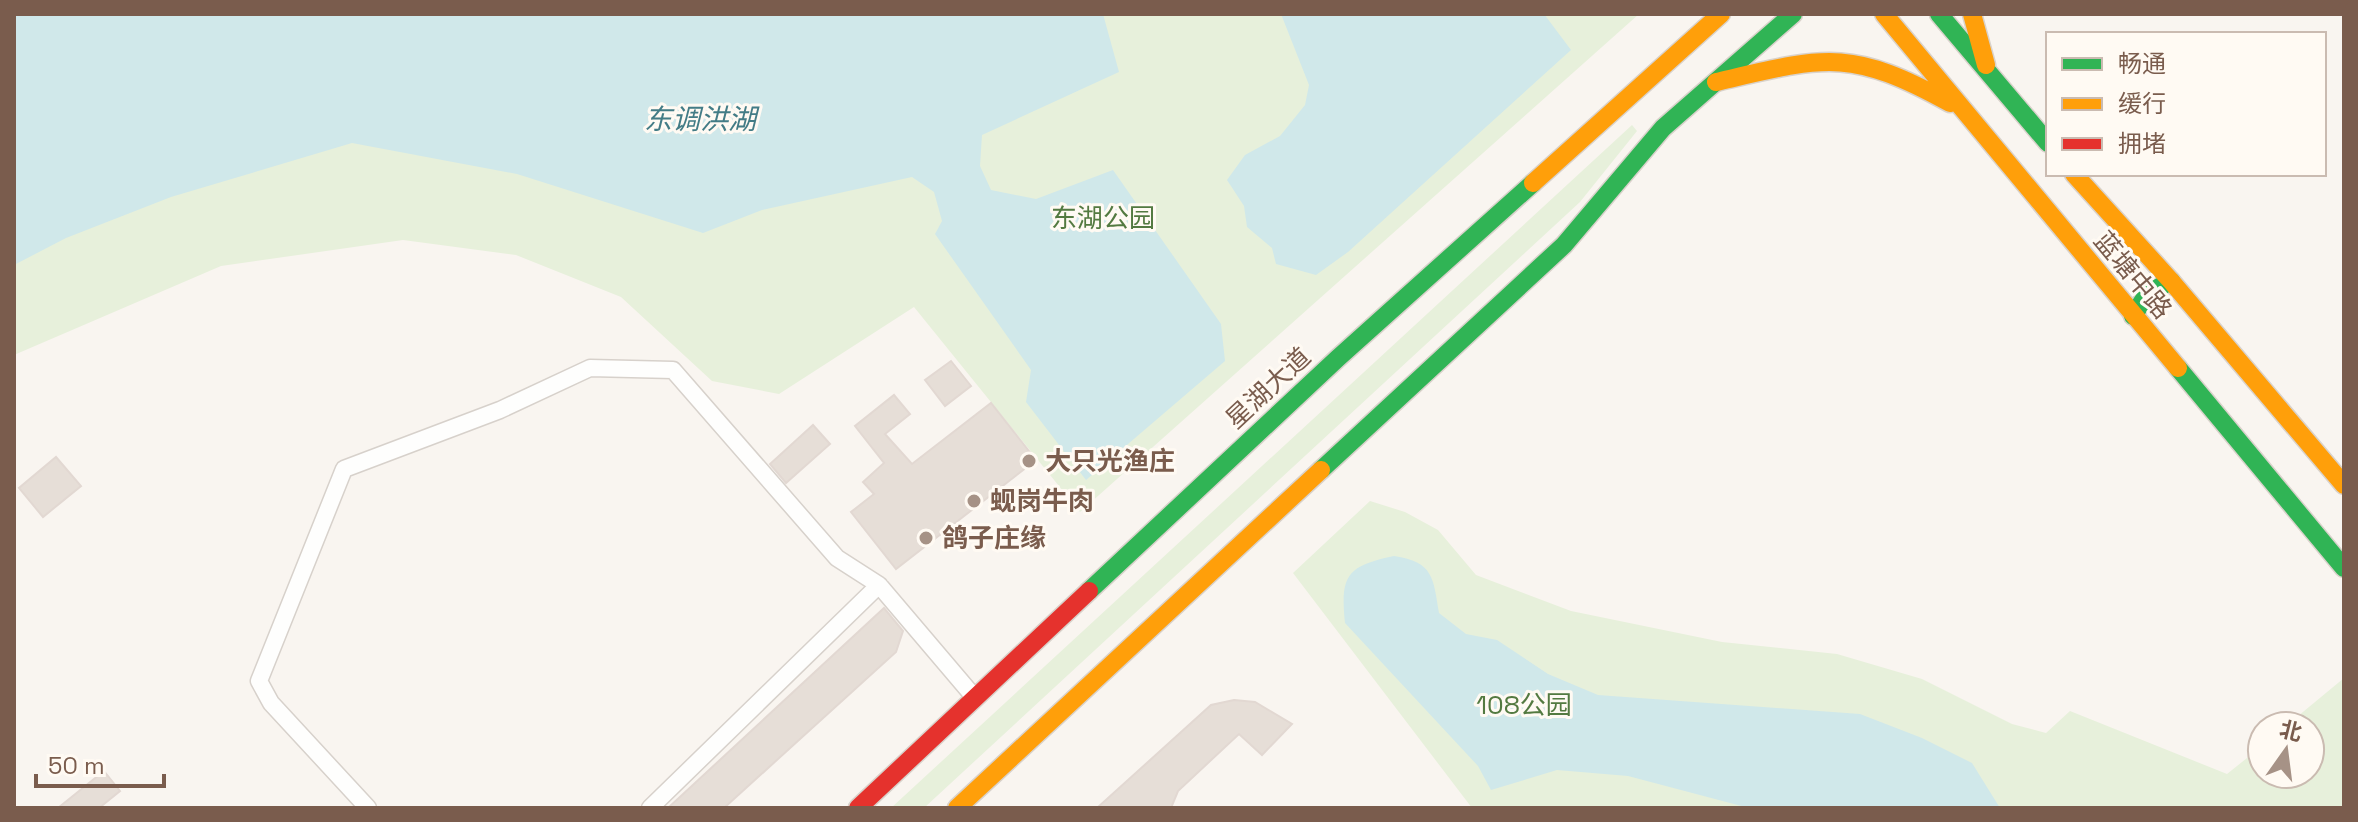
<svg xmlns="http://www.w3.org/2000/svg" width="2358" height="822" font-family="'Space Grotesk','Noto Sans SC',sans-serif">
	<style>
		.green { fill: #e7f0db }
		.water { fill: #d0e8ea }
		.building { fill: #e6ded7; stroke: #e2d8d2; stroke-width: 2 }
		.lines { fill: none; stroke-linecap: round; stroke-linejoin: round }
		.street-casing { stroke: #d7d1cb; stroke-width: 19 }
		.fast-casing { stroke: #d9d2cb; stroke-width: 21 }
		.slow-casing { stroke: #d9d2cb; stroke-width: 21 }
		.jam-casing { stroke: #d9d2cb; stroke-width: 21 }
		.street { stroke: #fefefd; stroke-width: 16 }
		.fast { stroke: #30b455; stroke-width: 18 }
		.slow { stroke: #ff9f0a; stroke-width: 18 }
		.jam { stroke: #e5322d; stroke-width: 18 }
		.poi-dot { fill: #a69286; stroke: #fffaf3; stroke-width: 3 }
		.labels { text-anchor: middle; stroke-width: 6; stroke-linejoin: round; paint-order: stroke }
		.park-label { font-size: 26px; fill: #537a41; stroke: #fffaf3 }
		.street-label { font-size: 26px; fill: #7a5c4d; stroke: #fffaf3 }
		.poi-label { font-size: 26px; font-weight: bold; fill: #7a5c4d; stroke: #fffaf3; text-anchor: start }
		.water-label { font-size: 28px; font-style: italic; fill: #437c86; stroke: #fffaf3 }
	</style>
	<rect width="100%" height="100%" fill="#f9f5f0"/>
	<path class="green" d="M14,14H1639L1080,512L914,307L779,394L712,381L621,297L516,255L403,240L221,266L14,355Z
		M1632,125L1637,131L1580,202L924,808H891Z
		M1370,501L1405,512L1438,530L1476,575L1571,611L1722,642L1837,654L1922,679L2012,724L2046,733L2070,711L2227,774L2262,746V774H2310V726H2286L2344,678V808H1472L1293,573Z"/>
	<path class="water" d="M14,14H1103L1119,72L982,135L980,166L991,190L1036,199L1113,170L1221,324L1225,361L1086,480L1026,402L1031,370L935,234L942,221L934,192L912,177L762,210L703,233L517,174L352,143L171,197L66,238L14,265Z
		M1281,14H1544L1571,50L1348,252L1316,275L1276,264L1272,248L1247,227L1244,206L1227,180L1245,155L1280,136L1305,105L1309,85Z
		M1394,556C1434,562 1433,578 1439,613L1466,634L1497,640L1548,674L1598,695L1860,714L1922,738L1972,763L2000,808H1749L1628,776L1557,770L1491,790L1478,766L1345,623C1340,575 1347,566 1394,556Z"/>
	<path class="building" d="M951,361L971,386L945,406L925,380Z
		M894,395L910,414L885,434L912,464L991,403L1036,460L896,569L851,512L874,494L863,482L884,463L855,426Z
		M813,425L830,444L786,483L770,464Z
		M56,457L81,486L43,517L19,488Z
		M884,608L903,631L896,652L724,808H668Z
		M1234,700L1255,702L1292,724L1262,755L1239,734L1178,791L1171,808H1097L1211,705Z
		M104,771L120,791L99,808H58Z"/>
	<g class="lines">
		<defs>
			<path id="street" d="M368,808L271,703L259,681L344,469L500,410L590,368L673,370L837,558L879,585
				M650,808L879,585L975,698"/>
			<path id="fast" d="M1939,14L2048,143
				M2133,316L2148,293L2171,281
				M2178,368L2344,568
				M1321,470L1564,245L1663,128L1793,14
				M1089,591L1338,358L1533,183"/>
			<path id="slow" d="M1884,14L2178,368
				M1972,14L1986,65
				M1716,82C1824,57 1849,47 1950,103
				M2074,174L2171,281L2344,485
				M1533,183L1721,14
				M957,808L1321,470"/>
			<path id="jam" d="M858,808L1089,591"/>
		</defs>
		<use href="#street" class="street-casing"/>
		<use href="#fast" class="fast-casing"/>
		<use href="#slow" class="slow-casing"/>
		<use href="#jam" class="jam-casing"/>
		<use href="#street" class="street"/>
		<use href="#fast" class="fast"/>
		<use href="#slow" class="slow"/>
		<use href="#jam" class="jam"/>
	</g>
	<g class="poi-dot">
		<circle cx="1029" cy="461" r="8"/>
		<circle cx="974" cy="501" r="8"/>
		<circle cx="926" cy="538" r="8"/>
	</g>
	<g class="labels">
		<g class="park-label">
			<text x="1103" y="227">东湖公园</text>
			<text x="1524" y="714">108公园</text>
		</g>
		<g class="street-label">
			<text transform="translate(2133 275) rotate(50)" y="9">蓝塘中路</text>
			<text transform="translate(1268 388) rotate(-43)" y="9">星湖大道</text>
		</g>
		<g class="poi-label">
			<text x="1045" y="470">大只光渔庄</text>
			<text x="990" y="510">蚬岗牛肉</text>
			<text x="942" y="547">鸽子庄缘</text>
		</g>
		<g class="water-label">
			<text x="700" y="129">东调洪湖</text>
		</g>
	</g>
	<rect width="2358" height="822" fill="none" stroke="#7a5c4d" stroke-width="32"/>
	<rect x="2046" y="32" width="280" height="144" fill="#fffaf3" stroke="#cabbb1" stroke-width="2"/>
	<rect x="2062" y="58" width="40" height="12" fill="#30b455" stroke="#cabbb1" stroke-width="2"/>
	<text x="2118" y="72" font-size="24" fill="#7a5c4d">畅通</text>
	<rect x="2062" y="98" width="40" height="12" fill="#ff9f0a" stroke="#cabbb1" stroke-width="2"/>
	<text x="2118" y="112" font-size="24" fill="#7a5c4d">缓行</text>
	<rect x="2062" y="138" width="40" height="12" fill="#e5322d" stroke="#cabbb1" stroke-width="2"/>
	<text x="2118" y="152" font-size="24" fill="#7a5c4d">拥堵</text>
	<g transform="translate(2286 750) rotate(14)"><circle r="38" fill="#fffaf3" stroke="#cabbb1" stroke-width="2"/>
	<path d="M0-6L14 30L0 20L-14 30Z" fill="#a69286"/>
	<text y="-12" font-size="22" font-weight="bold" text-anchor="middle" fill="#7a5c4d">北</text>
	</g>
	<path d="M36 774v12h128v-12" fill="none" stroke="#7a5c4d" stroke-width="4"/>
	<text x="48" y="774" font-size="24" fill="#7a5c4d" stroke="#fffaf3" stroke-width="6" paint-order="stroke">50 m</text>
</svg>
